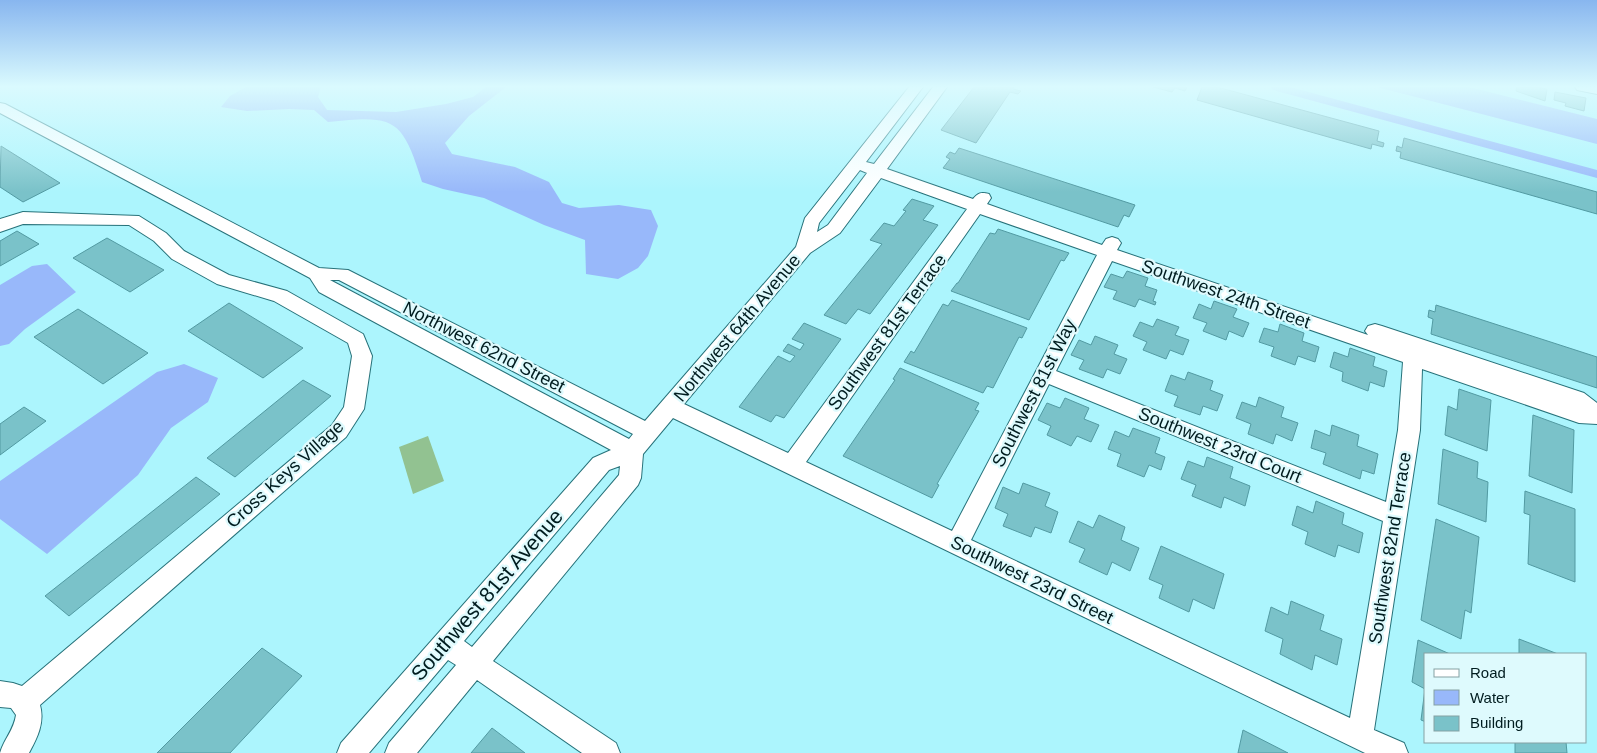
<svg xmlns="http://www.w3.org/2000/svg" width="1597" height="753" font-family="Arial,sans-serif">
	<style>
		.green { fill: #92c291 }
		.water { fill: #98b8fa }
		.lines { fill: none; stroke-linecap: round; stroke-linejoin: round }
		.canal { fill: #98b8fa; fill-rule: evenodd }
		.building { fill: #7ac2c9; stroke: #529aa2 }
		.minor-casing { stroke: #27727a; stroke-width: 2 }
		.minor { fill: #fff; fill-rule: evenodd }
		.labels { text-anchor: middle; stroke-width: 4.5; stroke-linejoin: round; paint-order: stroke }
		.street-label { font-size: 18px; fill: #001c1f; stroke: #defafd }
		.near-street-label { font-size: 21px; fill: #001c1f; stroke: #defafd }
	</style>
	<rect width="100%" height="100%" fill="#acf5fd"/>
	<path class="green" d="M428,436L444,481L413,494L399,447Z"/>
	<path class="water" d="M246,87H321L318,97L327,110L396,112L446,104L473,97L486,87H506L469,116L445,143L452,154L515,167L549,182L562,203L579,208L619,205L651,210L658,226L648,256L638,268L618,279L586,274L585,240L544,225L484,198L443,189L422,182C402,117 394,115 328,122L314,110L289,109L247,111L221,107L230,96Z
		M1377,87H1469L1597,119V144Z
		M47,264L76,292L25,329L9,344L0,346V285L32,266Z
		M184,364L218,378L208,402L171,428L138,475L47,554L0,519V481L157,372Z"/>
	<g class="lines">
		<path class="canal" d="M1271,87H1290L1597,170V178L1273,90Z"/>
	</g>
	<path class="building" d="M974,87H1014L1013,89L1021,91L1018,94L1010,92L976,143L941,130Z
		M1153,87H1187L1185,91L1175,88L1172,92Z
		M1202,87H1217L1379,131L1377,141L1384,143L1383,147L1372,144L1371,149L1197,100Z
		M1517,87H1536L1547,89L1545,101L1516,91Z
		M1555,92L1586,98L1584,111L1565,106L1566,103L1554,100Z
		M1404,138L1597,192V214L1400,158L1401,152L1396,151L1397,146L1402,148Z
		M1,146L60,183L23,202L0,187Z
		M959,148L1135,205L1129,217L1124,215L1118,227L943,168L950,159L946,157L950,152L955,154Z
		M912,199L934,206L923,220L938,225L870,314L858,309L846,324L824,315L882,244L870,240L884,223L894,226L906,211L903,210Z
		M998,229L1069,253L1064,261L1061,260L1029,320L951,291L957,283H958L990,233L995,234Z
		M17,231L39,244L0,266V241Z
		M107,238L164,270L130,292L73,258Z
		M1127,271L1148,278L1145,286L1157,290L1153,301L1156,302L1155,305L1139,299L1135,307L1113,299L1117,291L1104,287L1111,274L1123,278Z
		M952,300L1027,328L1022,338L1019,337L993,388L987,386L983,393L904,362L911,351L914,353L943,304L948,306Z
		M1214,301L1237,309L1233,317L1249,323L1243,337L1229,331L1226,340L1203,331L1207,323L1193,318L1199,304L1211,309Z
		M229,303L303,348L263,378L188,331Z
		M1436,305L1597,357V388L1431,334L1433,319L1428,317L1429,310L1435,312Z
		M78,309L148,353L103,384L34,337Z
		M1157,319L1179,327L1175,335L1189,340L1183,355L1170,350L1166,359L1143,350L1147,342L1133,336L1140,322L1153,327Z
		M804,323L841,339L784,418L776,415L771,422L739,407L778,356L790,362L795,356L783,351L788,344L800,350L804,344L792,339Z
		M1280,324L1304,333L1302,341L1319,347L1315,362L1298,356L1295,365L1271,356L1274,347L1259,342L1264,328L1278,332Z
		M1095,336L1118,345L1114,354L1127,359L1120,374L1107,369L1103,378L1079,369L1084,360L1071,355L1079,340L1091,345Z
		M1350,348L1375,357L1373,366L1387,371L1384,387L1370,382L1368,391L1342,381L1343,372L1330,367L1334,352L1348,357Z
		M900,368L979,403L975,410L979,411L937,484L939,485L932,498L843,456L895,380L893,379Z
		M1188,372L1213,381L1210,390L1223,395L1217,411L1203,406L1200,415L1174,406L1178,396L1165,391L1171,375L1185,380Z
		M303,380L331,396L235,477L207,458Z
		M1459,389L1491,400L1487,451L1445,435L1448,406L1457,410Z
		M1259,397L1284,407L1281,417L1298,423L1292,441L1276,434L1273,444L1248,434L1251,424L1236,418L1242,402L1256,407Z
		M1065,398L1089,408L1084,419L1099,425L1091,442L1077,436L1071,446L1047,435L1051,426L1038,420L1047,403L1060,408Z
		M24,407L46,421L0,455V424Z
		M1533,415L1574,430L1572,493L1529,476Z
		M1332,425L1359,435L1357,446L1378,454L1374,474L1362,470L1360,479L1323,464L1326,453L1311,448L1315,430L1330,436Z
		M1133,428L1160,438L1155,453L1165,457L1161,470L1149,465L1144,477L1117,466L1121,454L1108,449L1115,431L1129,437Z
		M1443,449L1478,462L1477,478L1488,482L1486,522L1438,504Z
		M1207,457L1233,467L1230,478L1250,486L1245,506L1224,497L1221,508L1192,496L1196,485L1181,479L1188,461L1204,467Z
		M196,477L220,494L69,616L45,596Z
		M1023,483L1050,493L1045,506L1058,512L1051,533L1035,527L1031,537L1003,526L1008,514L995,508L1003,487L1019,494Z
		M1525,491L1575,509V582L1528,564L1530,515L1524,513Z
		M1316,501L1344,513L1342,524L1363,533L1359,553L1338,545L1335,557L1305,544L1308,532L1292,525L1297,506L1313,513Z
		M1099,515L1125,527L1121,540L1139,548L1130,571L1112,562L1107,575L1079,562L1085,549L1069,542L1078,521L1093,528Z
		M1436,519L1479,537L1471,613L1465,610L1461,639L1421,620Z
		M1161,546L1224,574L1214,609L1193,599L1189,612L1159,598L1163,585L1149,579Z
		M1291,601L1324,615L1320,630L1342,639L1337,665L1315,655L1312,670L1280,654L1283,639L1265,631L1271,607L1288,615Z
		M1519,639L1558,654H1519Z
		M1418,640L1450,654H1426V722L1421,720L1425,689L1412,682Z
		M262,648L302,676L230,753H157Z
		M492,728L525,753H471Z
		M1243,730L1288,753H1238Z
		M1515,742H1566L1567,753H1515Z"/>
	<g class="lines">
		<defs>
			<path id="minor" d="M909,87H923L866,162L874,164L933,87H947L887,169L973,199C978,193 981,192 989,194L991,198L987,204L1102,245L1106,239L1112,237L1118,239L1121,243L1117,250L1368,335L1365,331L1368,326L1375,324L1382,326L1584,393L1597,403V424L1579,423L1422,369L1420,430L1374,730L1404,743L1408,753H1365L673,418L643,454L641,478L638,485L493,661L616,743L620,753H582L477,680L417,753H385L389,743L456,665L448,660L369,753H337L341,743L593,458L611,450L319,292L310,278L0,113V103L5,104L319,268L348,270L645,421L796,247L805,218ZM860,170L867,173L828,225L817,232L819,223ZM881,178L967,209L788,453L684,404L810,253L840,233ZM980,214L1097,255L952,531L806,462ZM1112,261L1403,362L1398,430L1386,502L1056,371ZM330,280H339L633,434L629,439ZM1049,384L1383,521L1350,718L971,540ZM620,466L619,475L472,647L464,641L609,470Z
				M1575,87H1597V94L1577,90Z
				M23,212L139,216L166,233L184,251L229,275L287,291L363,334L372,356L364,409L346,437L40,705C45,723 37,738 29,753H0C4,739 14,730 16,715L11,708L0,707V681L13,683L22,686L332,425L344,407L352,356L348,343L274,301L217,284L172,259L154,241L129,225L23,224L0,232V219Z"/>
		</defs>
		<use href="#minor" class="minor-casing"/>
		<use href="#minor" class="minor"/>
	</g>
	<linearGradient id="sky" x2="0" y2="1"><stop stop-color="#88b6ef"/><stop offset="0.45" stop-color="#dafafe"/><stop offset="1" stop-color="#dafafe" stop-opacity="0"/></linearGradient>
	<rect width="1597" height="192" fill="url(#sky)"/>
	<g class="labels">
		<g class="street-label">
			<text transform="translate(1226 294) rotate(19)" y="6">Southwest 24th Street</text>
			<text transform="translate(737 328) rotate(-50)" y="6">Northwest 64th Avenue</text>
			<text transform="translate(887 332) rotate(-54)" y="6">Southwest 81st Terrace</text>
			<text transform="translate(484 347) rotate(27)" y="6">Northwest 62nd Street</text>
			<text transform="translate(1034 393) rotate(-63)" y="6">Southwest 81st Way</text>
			<text transform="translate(1220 445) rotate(22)" y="6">Southwest 23rd Court</text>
			<text transform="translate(285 474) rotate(-42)" y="6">Cross Keys Village</text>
			<text transform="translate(1390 548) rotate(-81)" y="6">Southwest 82nd Terrace</text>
			<text transform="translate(1032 580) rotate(26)" y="6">Southwest 23rd Street</text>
		</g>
		<g class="near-street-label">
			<text transform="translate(487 595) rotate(-49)" y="7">Southwest 81st Avenue</text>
		</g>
	</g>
	<rect x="1424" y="653" width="162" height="90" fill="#defafd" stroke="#85a1a4"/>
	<rect x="1434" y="669" width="25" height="8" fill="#ffffff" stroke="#85a1a4"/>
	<text x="1470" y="678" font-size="15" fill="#001c1f">Road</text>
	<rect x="1434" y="690" width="25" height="15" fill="#98b8fa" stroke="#85a1a4"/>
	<text x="1470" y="703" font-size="15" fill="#001c1f">Water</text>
	<rect x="1434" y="716" width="25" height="15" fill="#7ac2c9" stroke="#85a1a4"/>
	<text x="1470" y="728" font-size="15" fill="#001c1f">Building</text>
</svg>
